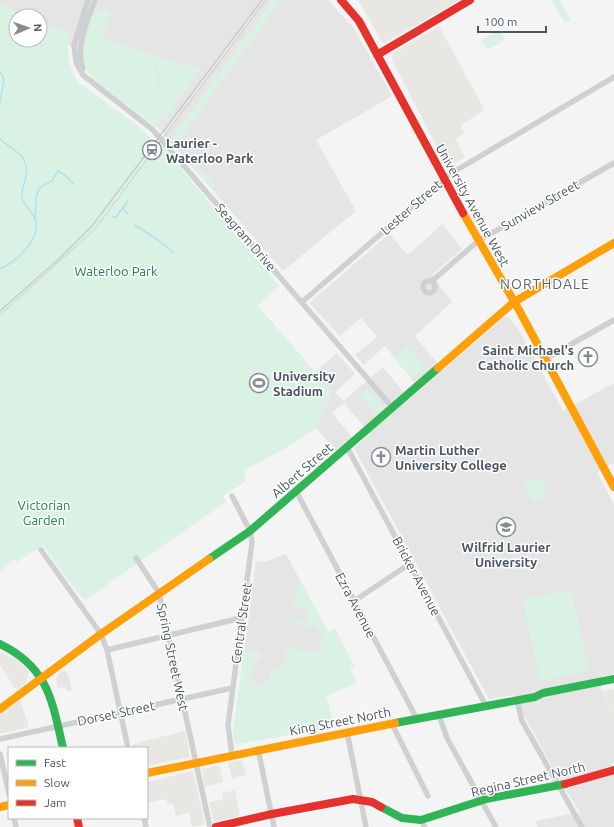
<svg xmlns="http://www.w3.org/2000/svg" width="614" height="827" font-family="Ubuntu,sans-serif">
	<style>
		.commercial { fill: #e8e7e3 }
		.education { fill: #e6e5e6 }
		.green { fill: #d9f2e3 }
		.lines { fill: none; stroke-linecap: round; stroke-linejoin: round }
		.stream { stroke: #aee2f0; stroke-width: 1.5 }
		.street { stroke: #ced0d2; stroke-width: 5.5 }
		.fast { stroke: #30b455; stroke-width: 8 }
		.slow { stroke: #ff9f0a; stroke-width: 8 }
		.jam { stroke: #e5322d; stroke-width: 8 }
		.tram { stroke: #c9cacc; stroke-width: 1 }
		.rail { stroke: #c9cacc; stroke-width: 1.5 }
		.labels { text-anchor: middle; stroke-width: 3; stroke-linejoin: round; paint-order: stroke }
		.poi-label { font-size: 13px; font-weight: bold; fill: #4a5661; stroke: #fff; text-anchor: start }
		.street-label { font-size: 13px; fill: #4a5661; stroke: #fff }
		.park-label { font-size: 13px; fill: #17864f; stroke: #fff }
		.neighbourhood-label { font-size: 14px; letter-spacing: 1px; fill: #5f6368; stroke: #fff }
	</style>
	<rect width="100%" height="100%" fill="#f4f4f4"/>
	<path class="commercial" d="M358,0H459L383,44Z
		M439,26L485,110L461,125L464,133L456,139L465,157L447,167L392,60L393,53Z
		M0,652L17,660L27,669L29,673L25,684L17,691L0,665Z
		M614,689V716L601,691Z
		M20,700L29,727L0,734V714Z
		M185,731L190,757L147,766V748H133L132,744Z
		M242,760L246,775L232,779L228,763Z
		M219,765L223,782L205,787L202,769Z
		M193,771L205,824L192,827L189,813L176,816L173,803L168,804L166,799L147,803V782Z
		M235,790L240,816L214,822L209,803L223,799L222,793Z"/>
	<path class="education" d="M0,0H328L354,28L392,96L316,140L356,211L283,271L147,115L84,57L67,44L40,32V16H16L0,9Z
		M442,224L462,249L432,275L452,302L415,336L443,370L505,317H509L520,332L563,411L614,383V463L597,472L614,505V674L602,676L601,691L614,716V761L612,765L614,771V827H538L535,821L580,812L559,779L513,695L489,699L354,448L370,434L344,403L332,413L352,437L336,451L316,428L286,448L264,313L315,372L337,353L355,374L335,392L343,401L383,367L409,399L420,390L385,346L364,365L355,355L377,337L361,318L340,336L309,303L389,234L408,255Z
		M286,554L328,632L335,628L354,666L350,669L357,682L326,696L334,727L235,744L233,734L256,561L265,562Z
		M64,669L69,677L72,690L66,691L65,687L58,688L56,680L59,673Z"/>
	<path class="green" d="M273,0H281L180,139L182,141V149C186,154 189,160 194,164C201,171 210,175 214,184L212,188L171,139Z
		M551,0H560L571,20L565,23Z
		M0,4L27,16H16V40H40V21L71,33C64,49 69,69 79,83L142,129L147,135L164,148L279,286L258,306L332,393L316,428L286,448L244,470L246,481L223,496L226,502L85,600L75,590L43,545L17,562L15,559L0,571Z
		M101,9L111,12L102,37L152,55C156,70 168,116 157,128L92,78L87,71L82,58L84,44L94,13Z
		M499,30L505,40L487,50L481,40Z
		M154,56L201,69L164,121L159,75Z
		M407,346L425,367L412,378L394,357Z
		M367,388L382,405L381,410L373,416L370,413L373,410L360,395Z
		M538,478L545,482L546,491L543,496L532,502L523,484Z
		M299,578L328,632L335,628L354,666L350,669L357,682L326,696L334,727L235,744L233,734L244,650L261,652L260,661L254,660L251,678L255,679V684L262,685L264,680L269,681L271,670H274L283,666L286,648L320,652L322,635L319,633L317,627L291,623L292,620L307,622L308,610L293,607Z
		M571,589L589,670L540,681L523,600Z"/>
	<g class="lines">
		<path class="stream" d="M0,72L4,79L0,103
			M0,139C15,152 32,156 25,180C24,186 21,191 22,198C24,206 32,211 35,219C42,239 16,262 0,269
			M123,209L128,214
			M113,217H116L128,201
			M35,218C38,201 30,189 52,181L58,171L65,175L74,184
			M135,225L158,240L174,253"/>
		<path class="street" d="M88,0L74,45L76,62L83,75L152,129L392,407
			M83,69C75,46 87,21 95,0
			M423 287a6 6 0 1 1 12 0a6 6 0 1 1-12 0Z
			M432,281L478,241L614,163
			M302,302L450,174L614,77
			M545,359L614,320
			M347,447L486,706
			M296,491L417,719
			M41,550L101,634L107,650L128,748
			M136,558L159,593L210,827
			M354,601L411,563
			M107,650L241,618
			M517,700L522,721L582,827
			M439,715L447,738L496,827
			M392,724L428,796
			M347,732L366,827
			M0,739L232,688
			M258,749L274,827
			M0,754L9,794
			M232,755L228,725L252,542L250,531L232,496
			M14,818L16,827
			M144,818L146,827
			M421,820L425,827"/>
		<path class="fast" d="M209,559L250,531L438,368
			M0,644C48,667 52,700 63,748
			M395,723L535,697L543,693L614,679
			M381,807L402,818L421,820L486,799L565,784"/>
		<path class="slow" d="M463,213L519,310L614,487
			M438,368L514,302L614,243
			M0,709L101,634L209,559
			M147,773L395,723
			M0,807L9,805"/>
		<path class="jam" d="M341,0L359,21L463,213
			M377,55L470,0
			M565,784L614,770
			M77,818L79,827
			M216,827L272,814L353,799L372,802L381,807"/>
		<path class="tram" d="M0,315L95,229L266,0"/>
		<path class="rail" d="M0,311L60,258L92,226L262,0"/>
	</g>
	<defs>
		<symbol id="station-ring" viewBox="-11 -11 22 22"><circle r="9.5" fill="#fff" stroke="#868d94" stroke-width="1.5"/><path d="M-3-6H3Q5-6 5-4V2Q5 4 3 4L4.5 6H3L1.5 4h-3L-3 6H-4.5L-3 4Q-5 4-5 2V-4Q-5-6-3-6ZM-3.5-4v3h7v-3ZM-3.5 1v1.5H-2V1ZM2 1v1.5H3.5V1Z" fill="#868d94"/></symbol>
		<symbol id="church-ring" viewBox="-11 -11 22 22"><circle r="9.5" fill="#fff" stroke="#868d94" stroke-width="1.5"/><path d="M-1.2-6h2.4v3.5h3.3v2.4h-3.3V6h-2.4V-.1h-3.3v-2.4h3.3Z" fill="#868d94"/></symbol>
		<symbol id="stadium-ring" viewBox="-11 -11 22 22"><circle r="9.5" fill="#fff" stroke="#868d94" stroke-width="1.5"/><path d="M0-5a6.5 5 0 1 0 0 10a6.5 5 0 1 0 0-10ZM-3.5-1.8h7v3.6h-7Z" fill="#868d94"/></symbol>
		<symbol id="university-ring" viewBox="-11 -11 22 22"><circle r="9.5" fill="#fff" stroke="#868d94" stroke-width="1.5"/><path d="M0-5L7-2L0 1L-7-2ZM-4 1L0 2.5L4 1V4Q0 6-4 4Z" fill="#868d94"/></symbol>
	</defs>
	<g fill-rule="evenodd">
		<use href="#station-ring" x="141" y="139" width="22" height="22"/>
		<use href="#church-ring" x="577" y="346" width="22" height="22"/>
		<use href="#stadium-ring" x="248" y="372" width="22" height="22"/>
		<use href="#church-ring" x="370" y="446" width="22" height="22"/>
		<use href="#university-ring" x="495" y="516" width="22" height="22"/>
	</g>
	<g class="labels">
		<g class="poi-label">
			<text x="166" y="148">Laurier -<tspan x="166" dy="15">Waterloo Park</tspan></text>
			<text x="574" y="355" text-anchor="end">Saint Michael's<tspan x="574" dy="15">Catholic Church</tspan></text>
			<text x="273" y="381">University<tspan x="273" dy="15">Stadium</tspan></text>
			<text x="395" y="455">Martin Luther<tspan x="395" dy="15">University College</tspan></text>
			<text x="506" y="552" text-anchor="middle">Wilfrid Laurier<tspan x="506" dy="15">University</tspan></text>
		</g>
		<g class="street-label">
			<text transform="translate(473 205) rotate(61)" y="5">University Avenue West</text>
			<text transform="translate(540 205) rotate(-30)" y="5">Sunview Street</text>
			<text transform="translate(411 207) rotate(-41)" y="5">Lester Street</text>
			<text transform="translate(246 237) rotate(49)" y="5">Seagram Drive</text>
			<text transform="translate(302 470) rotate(-41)" y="5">Albert Street</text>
			<text transform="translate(417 576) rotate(62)" y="5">Bricker Avenue</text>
			<text transform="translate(356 605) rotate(62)" y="5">Ezra Avenue</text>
			<text transform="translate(241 623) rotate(-82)" y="5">Central Street</text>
			<text transform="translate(173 657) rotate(78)" y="5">Spring Street West</text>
			<text transform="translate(116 713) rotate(-12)" y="5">Dorset Street</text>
			<text transform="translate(340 721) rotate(-11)" y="5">King Street North</text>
			<text transform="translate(528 779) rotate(-13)" y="5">Regina Street North</text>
		</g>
		<g class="park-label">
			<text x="116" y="276">Waterloo Park</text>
			<text x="44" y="510">Victorian<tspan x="44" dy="15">Garden</tspan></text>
		</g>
		<g class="neighbourhood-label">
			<text x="545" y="289">NORTHDALE</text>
		</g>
	</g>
	<rect x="8" y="747" width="140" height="72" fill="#ffffff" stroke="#b7bbc0"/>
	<rect x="16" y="760" width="20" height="6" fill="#30b455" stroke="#b7bbc0"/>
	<text x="44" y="767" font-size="12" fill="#4a5661">Fast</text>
	<rect x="16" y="780" width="20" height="6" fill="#ff9f0a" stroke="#b7bbc0"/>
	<text x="44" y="787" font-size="12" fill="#4a5661">Slow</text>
	<rect x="16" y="800" width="20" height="6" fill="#e5322d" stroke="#b7bbc0"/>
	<text x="44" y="807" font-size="12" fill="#4a5661">Jam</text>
	<g transform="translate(28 28) rotate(88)"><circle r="19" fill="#ffffff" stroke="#b7bbc0"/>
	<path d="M0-3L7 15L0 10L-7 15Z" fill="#868d94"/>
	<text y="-6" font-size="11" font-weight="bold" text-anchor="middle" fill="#4a5661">N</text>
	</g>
	<path d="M478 26v6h68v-6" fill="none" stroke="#4a5661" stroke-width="2"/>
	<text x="484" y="26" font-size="12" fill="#4a5661" stroke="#ffffff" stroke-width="3" paint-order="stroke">100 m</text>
</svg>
